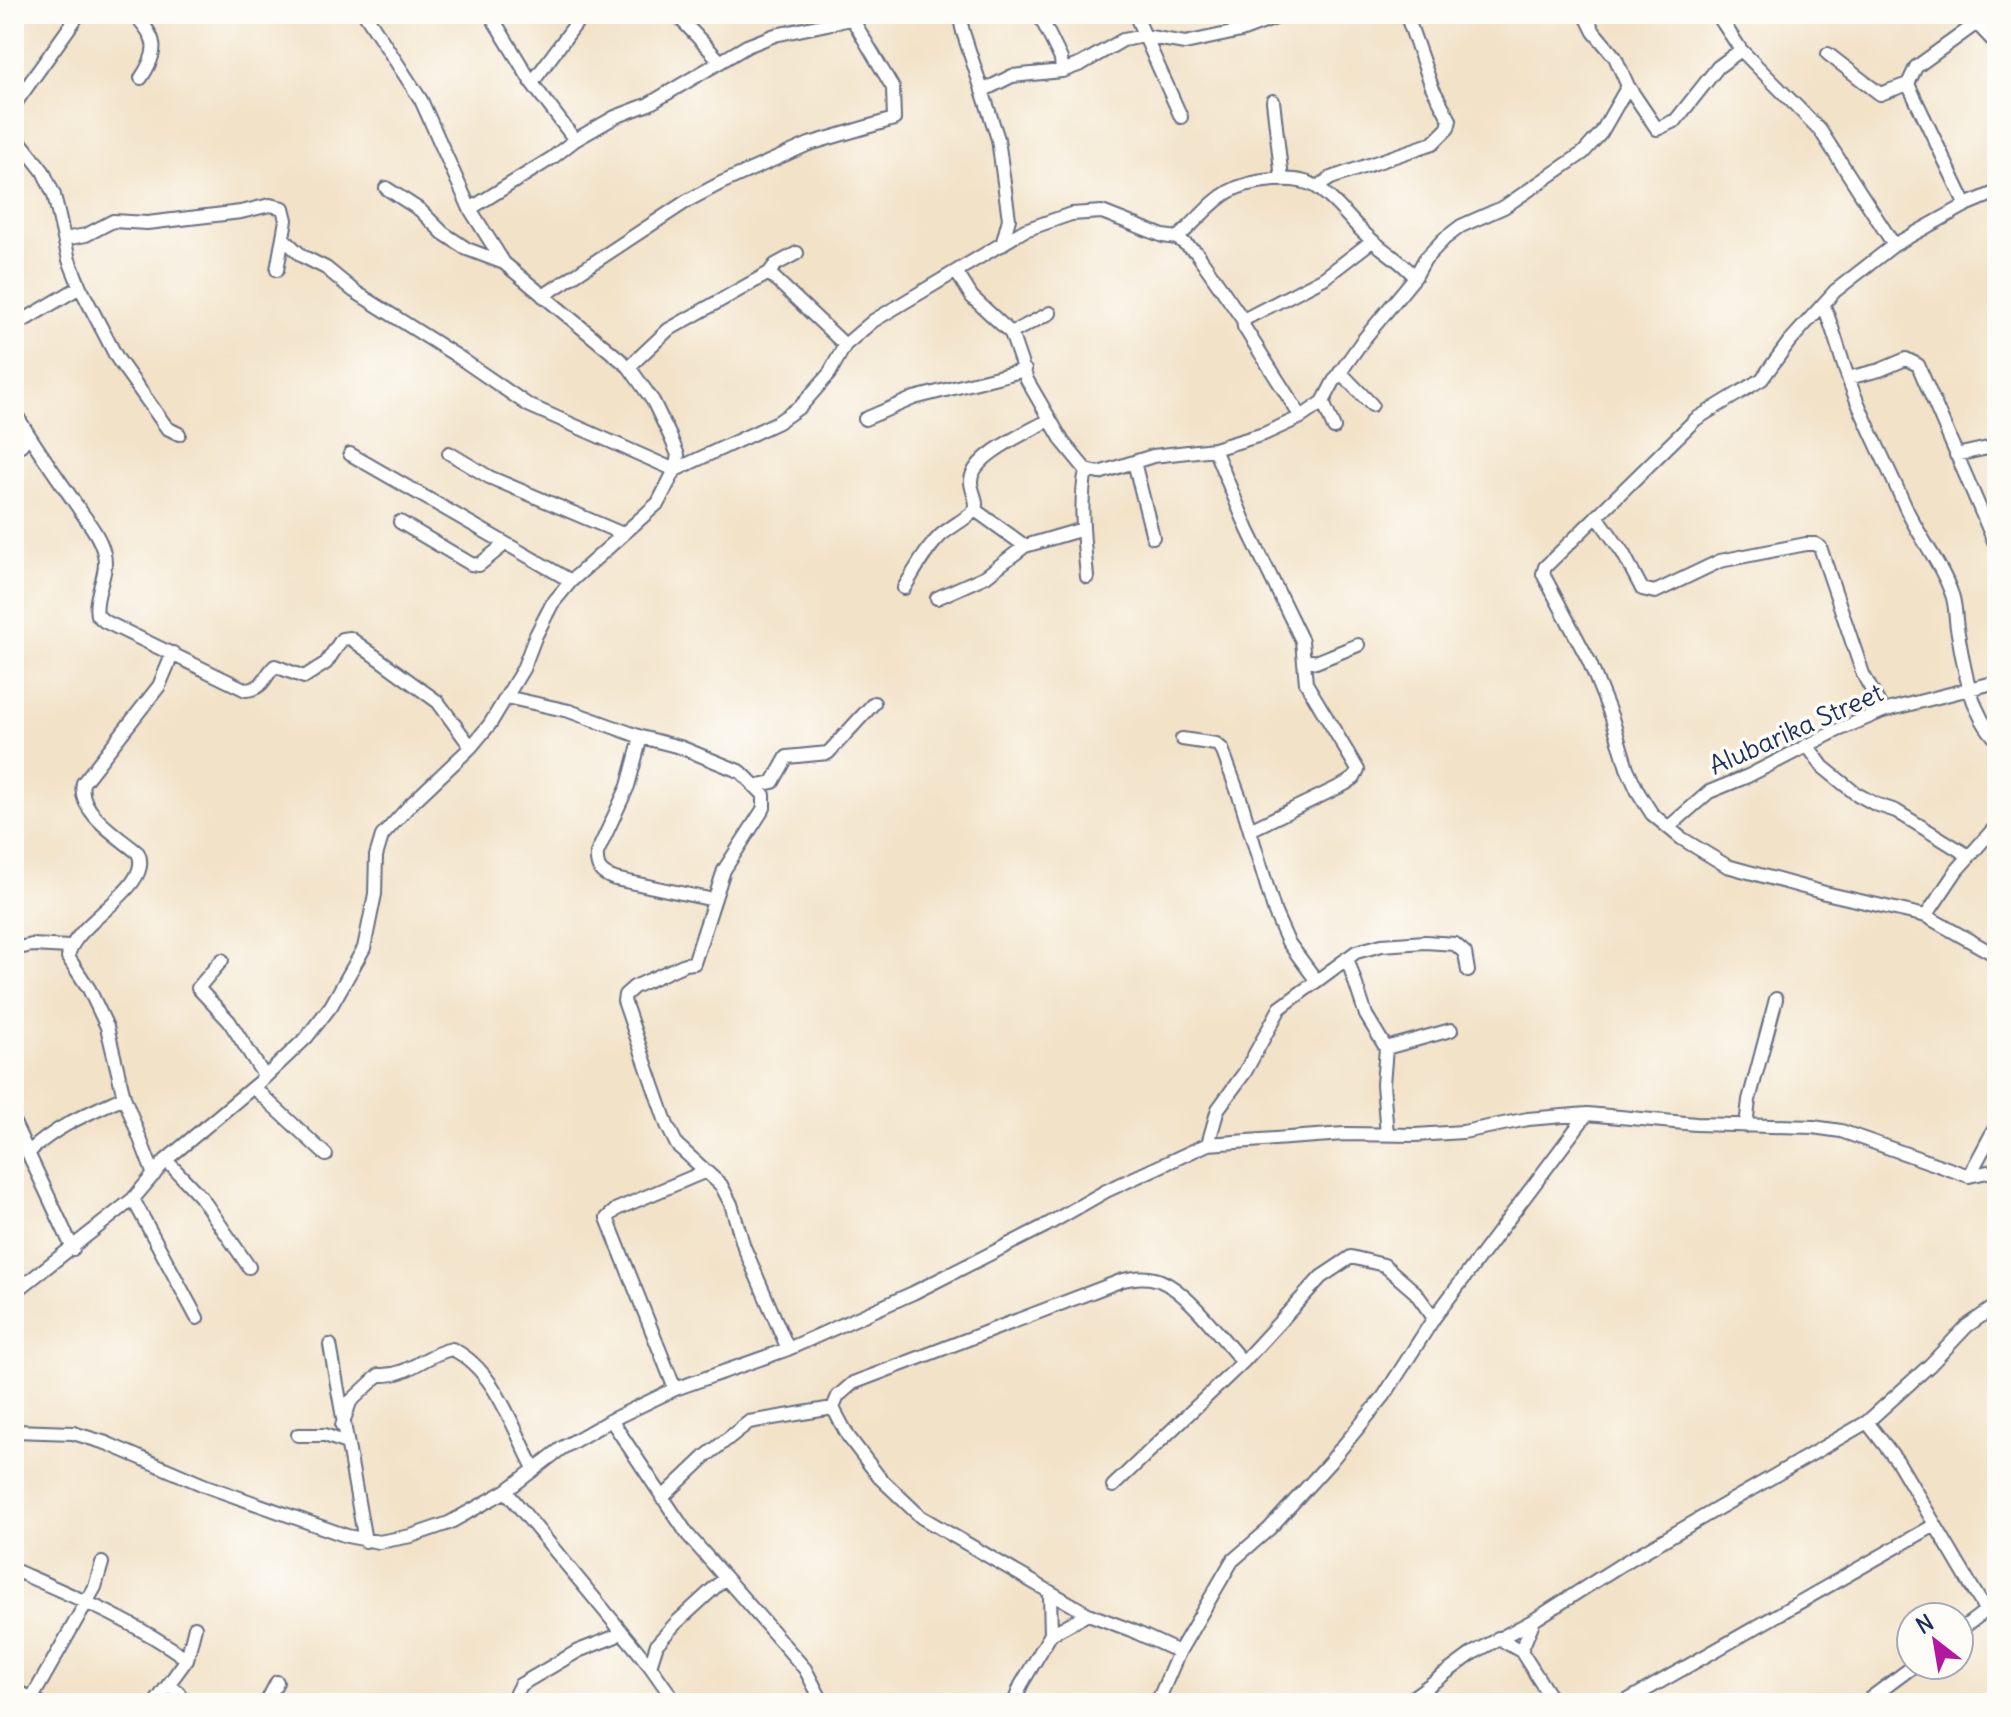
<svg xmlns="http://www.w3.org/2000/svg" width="2011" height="1717" font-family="Delius,sans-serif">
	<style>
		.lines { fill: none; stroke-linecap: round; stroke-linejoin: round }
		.minor-casing { stroke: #666e83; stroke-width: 16 }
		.minor { stroke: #fff; stroke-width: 12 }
		.labels { text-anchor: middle; stroke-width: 7; stroke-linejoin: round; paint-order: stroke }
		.street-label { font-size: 26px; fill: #1b2f5e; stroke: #fdfcf7 }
	</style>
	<rect width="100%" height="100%" fill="#fdfcf7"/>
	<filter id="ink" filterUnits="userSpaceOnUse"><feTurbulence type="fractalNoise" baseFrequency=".0125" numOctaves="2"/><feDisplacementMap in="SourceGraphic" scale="16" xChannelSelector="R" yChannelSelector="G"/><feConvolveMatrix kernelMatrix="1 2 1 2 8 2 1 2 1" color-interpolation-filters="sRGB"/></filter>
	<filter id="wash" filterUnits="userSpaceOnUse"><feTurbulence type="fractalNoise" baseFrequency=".006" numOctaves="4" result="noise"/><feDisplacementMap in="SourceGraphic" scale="32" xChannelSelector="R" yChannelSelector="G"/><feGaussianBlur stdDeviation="1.8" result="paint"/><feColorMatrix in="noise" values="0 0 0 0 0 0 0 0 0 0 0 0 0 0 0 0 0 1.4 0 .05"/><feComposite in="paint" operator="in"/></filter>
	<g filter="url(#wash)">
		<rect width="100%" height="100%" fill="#f2e2c7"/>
	</g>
	<g filter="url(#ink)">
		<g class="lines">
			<defs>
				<path id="minor" d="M134,14C157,38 160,50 141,78
					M490,14L532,83L575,140
					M676,14L720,61
					M959,14L963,32L998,139L1009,219L1002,245
					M1039,14L1061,59L1062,71
					M1135,14L1181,117
					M1585,14L1594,32L1615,57L1628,86L1657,129L1676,120L1718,67L1741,50L1820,130L1894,245
					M1717,14L1741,50
					M1968,14L1997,45
					M1828,54L1880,94L1908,84L1966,205
					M532,83L583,14
					M1908,84L1916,67L1977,23
					M982,91L1012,76L1062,71L1081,64L1123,40L1144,36L1185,43L1241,31L1286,14
					M1273,101L1282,179
					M14,105L79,14
					M14,134L43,171L54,195L69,260L80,287L117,358L167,428L179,434
					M1317,187L1331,178L1433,143L1448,128L1450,120L1432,87L1406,14
					M386,188L420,210L443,233L467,249L504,263
					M1997,192L1966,205L1894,245L1835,291L1789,342L1762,379L1696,419L1545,567L1543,574L1589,661L1612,718L1627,768L1638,792L1652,814L1681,838L1727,866L1825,893L1926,916L1997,956
					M470,209L552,158L575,140L615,117L649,104L747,46L775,35L851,19V14
					M1177,238L1196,252L1243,320L1244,327L1301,417
					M64,239L86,235L113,221L147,223L241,212L270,205L283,208L286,220L277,270
					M284,239L302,256L326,268L354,291L457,356L528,405L675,470L778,422L801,406L829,374L845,345L873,321L1025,230L1071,214L1102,212L1163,236L1177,238C1214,206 1219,184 1274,180C1288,179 1302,179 1315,186C1333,197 1349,219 1364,233C1381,250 1400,259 1415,277
					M769,273L845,345
					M957,273L972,297L1011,333L1027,380L1063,442L1086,470L1099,473L1153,456L1214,449L1264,434L1301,417L1323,402L1334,381L1363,340L1415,277L1425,259L1444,239L1461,226L1504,207L1583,153L1601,133L1628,86
					M543,296L687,201L721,183L809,144L894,119L893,88L851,17
					M1823,304C1836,334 1842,366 1855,396C1870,433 1889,469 1905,506C1918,536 1940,561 1951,592C1956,603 1955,616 1957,628C1964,666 1969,711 1997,740
					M1243,320L1324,278L1372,241
					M14,326L80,287
					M1011,333L1050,313
					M629,367L668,330L769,273L775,265L797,253
					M1340,372L1372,405
					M1848,378L1880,370L1906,359L1918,365L1997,548
					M1323,402L1334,428
					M14,411C32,442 53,471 73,500C84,517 100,535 104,554C109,575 93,595 97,615L104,621L246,690C264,689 264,676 275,666L304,677L326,663L342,639L350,638L438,702L471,747
					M865,419L914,398L1025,370
					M14,448L21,445L28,436
					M1214,449L1248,530L1302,641L1306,683L1358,770L1354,778L1345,784L1250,830
					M449,453L489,477L623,534
					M350,454L571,581
					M1956,455L1997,446
					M1134,462L1153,537
					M1086,470C1079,505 1084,541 1087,577
					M975,510L1025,546
					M1597,516L1623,553L1642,589L1655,592L1720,561L1806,544H1815L1820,547L1863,674L1883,711
					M400,522L471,564L479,565L505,544
					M904,588C915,570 925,551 940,536C946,530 973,514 975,510C979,501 970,489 971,480C974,454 1029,432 1049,420
					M937,598L986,576L1025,546L1083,529
					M1304,659L1316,662L1358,645
					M506,697L569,711L641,737L680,747L741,772L764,795V808L724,870L694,963L685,964L634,987L625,995L624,1001L667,1125L677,1145L721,1185L731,1204L744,1247L788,1349
					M641,737L628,786L597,853C596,869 601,874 615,879L714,900
					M1182,739L1216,744L1222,749L1241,801L1275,913L1288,942L1316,980
					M1807,745L1823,767L1855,793L1875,804L1896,811L1969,856
					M754,786L773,782L787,757L828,753L874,703
					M1670,826L1709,792L1748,776L1836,731L1883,711L1997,682
					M1926,916L1957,870L1997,825
					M14,949L32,945L69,947
					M1347,958L1366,1015L1386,1048L1383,1084L1387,1135
					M222,960L198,988L229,1021L265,1077
					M1386,1048L1451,1030
					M253,1087L326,1155
					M14,1123L73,1249
					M1746,1126L1749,1100L1776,999
					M1208,1144L1218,1109L1245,1072L1280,1008L1356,952L1382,945L1425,942L1455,944L1465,953L1468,971
					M28,1153C56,1126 89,1113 124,1097
					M166,1160L201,1197L249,1267
					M154,1175L124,1097L107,1027L89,989L68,957C72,923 155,887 138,853C118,836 77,812 83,783L159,686L173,653
					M1969,1176L1997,1124
					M133,1199L197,1318
					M14,1293L133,1199L166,1160L265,1077L306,1038L331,1006L364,948L375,894L376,856L382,836L411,804L471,747L490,724L523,669L536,635L552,604L571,581L658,503L675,470L678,455L670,436L653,401L629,367L504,263L470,209L421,100L365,14
					M330,1345L365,1541
					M675,1389L607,1218L617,1209L704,1172
					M611,1420L688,1535L805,1669L823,1703
					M1867,1422L1898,1462L1986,1611
					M342,1426L350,1402L379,1375C408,1377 425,1354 452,1349C495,1369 513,1429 534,1468
					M14,1431L73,1433L106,1443L206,1486L347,1536L379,1542L411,1536L449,1523L506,1491L562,1448L611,1420L675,1389L788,1349L913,1293L1045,1226L1106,1191L1208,1144L1344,1134L1415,1135L1463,1132L1528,1119L1587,1114L1696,1124L1813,1127L1841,1131L1969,1176L1997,1170
					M298,1435H325L346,1443
					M1113,1486L1243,1362L1321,1277L1351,1257L1384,1265L1415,1292L1434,1318
					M506,1491L650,1666L676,1703
					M662,1498L706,1456L749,1422L833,1408
					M14,1570C73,1596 134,1621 187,1659
					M1959,1631L1997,1602
					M1051,1634L1088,1614
					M1498,1638L1521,1651L1554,1703
					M1521,1651L1534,1620
					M1179,1652L1131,1630L1088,1614L921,1517L879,1477L848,1436L833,1408L838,1396L853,1383L1123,1280C1134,1278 1144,1276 1155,1279C1186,1287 1221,1339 1243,1362
					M650,1666L657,1644L676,1623L725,1578
					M169,1685L178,1692L185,1703
					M14,1690L41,1703
					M32,1698L95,1587L102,1563
					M155,1703L187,1659L195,1627
					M266,1703L277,1682
					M518,1703L515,1695L520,1685L578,1651L614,1637L620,1633
					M1014,1703L1021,1685L1051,1634L1050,1594
					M1157,1703L1179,1652L1232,1561L1269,1529L1330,1462L1384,1396L1434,1318L1587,1114
					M1405,1703L1473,1653L1534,1620L1622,1564L1867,1422L1930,1365L1967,1326L1997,1305
					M1623,1703L1935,1525
					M1864,1703L1915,1665"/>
			</defs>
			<use href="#minor" class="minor-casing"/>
			<use href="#minor" class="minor"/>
		</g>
	</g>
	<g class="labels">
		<g class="street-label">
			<text transform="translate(1796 729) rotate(-24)" y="9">Alubarika Street</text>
		</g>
	</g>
	<rect width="2011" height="1717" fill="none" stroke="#fdfcf7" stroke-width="48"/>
	<g transform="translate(1935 1641) rotate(329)"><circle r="38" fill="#fdfcf7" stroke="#a3aaba" stroke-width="2"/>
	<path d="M0-6L14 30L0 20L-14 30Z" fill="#b5179e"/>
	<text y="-12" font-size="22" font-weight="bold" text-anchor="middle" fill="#1b2f5e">N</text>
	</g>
</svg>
